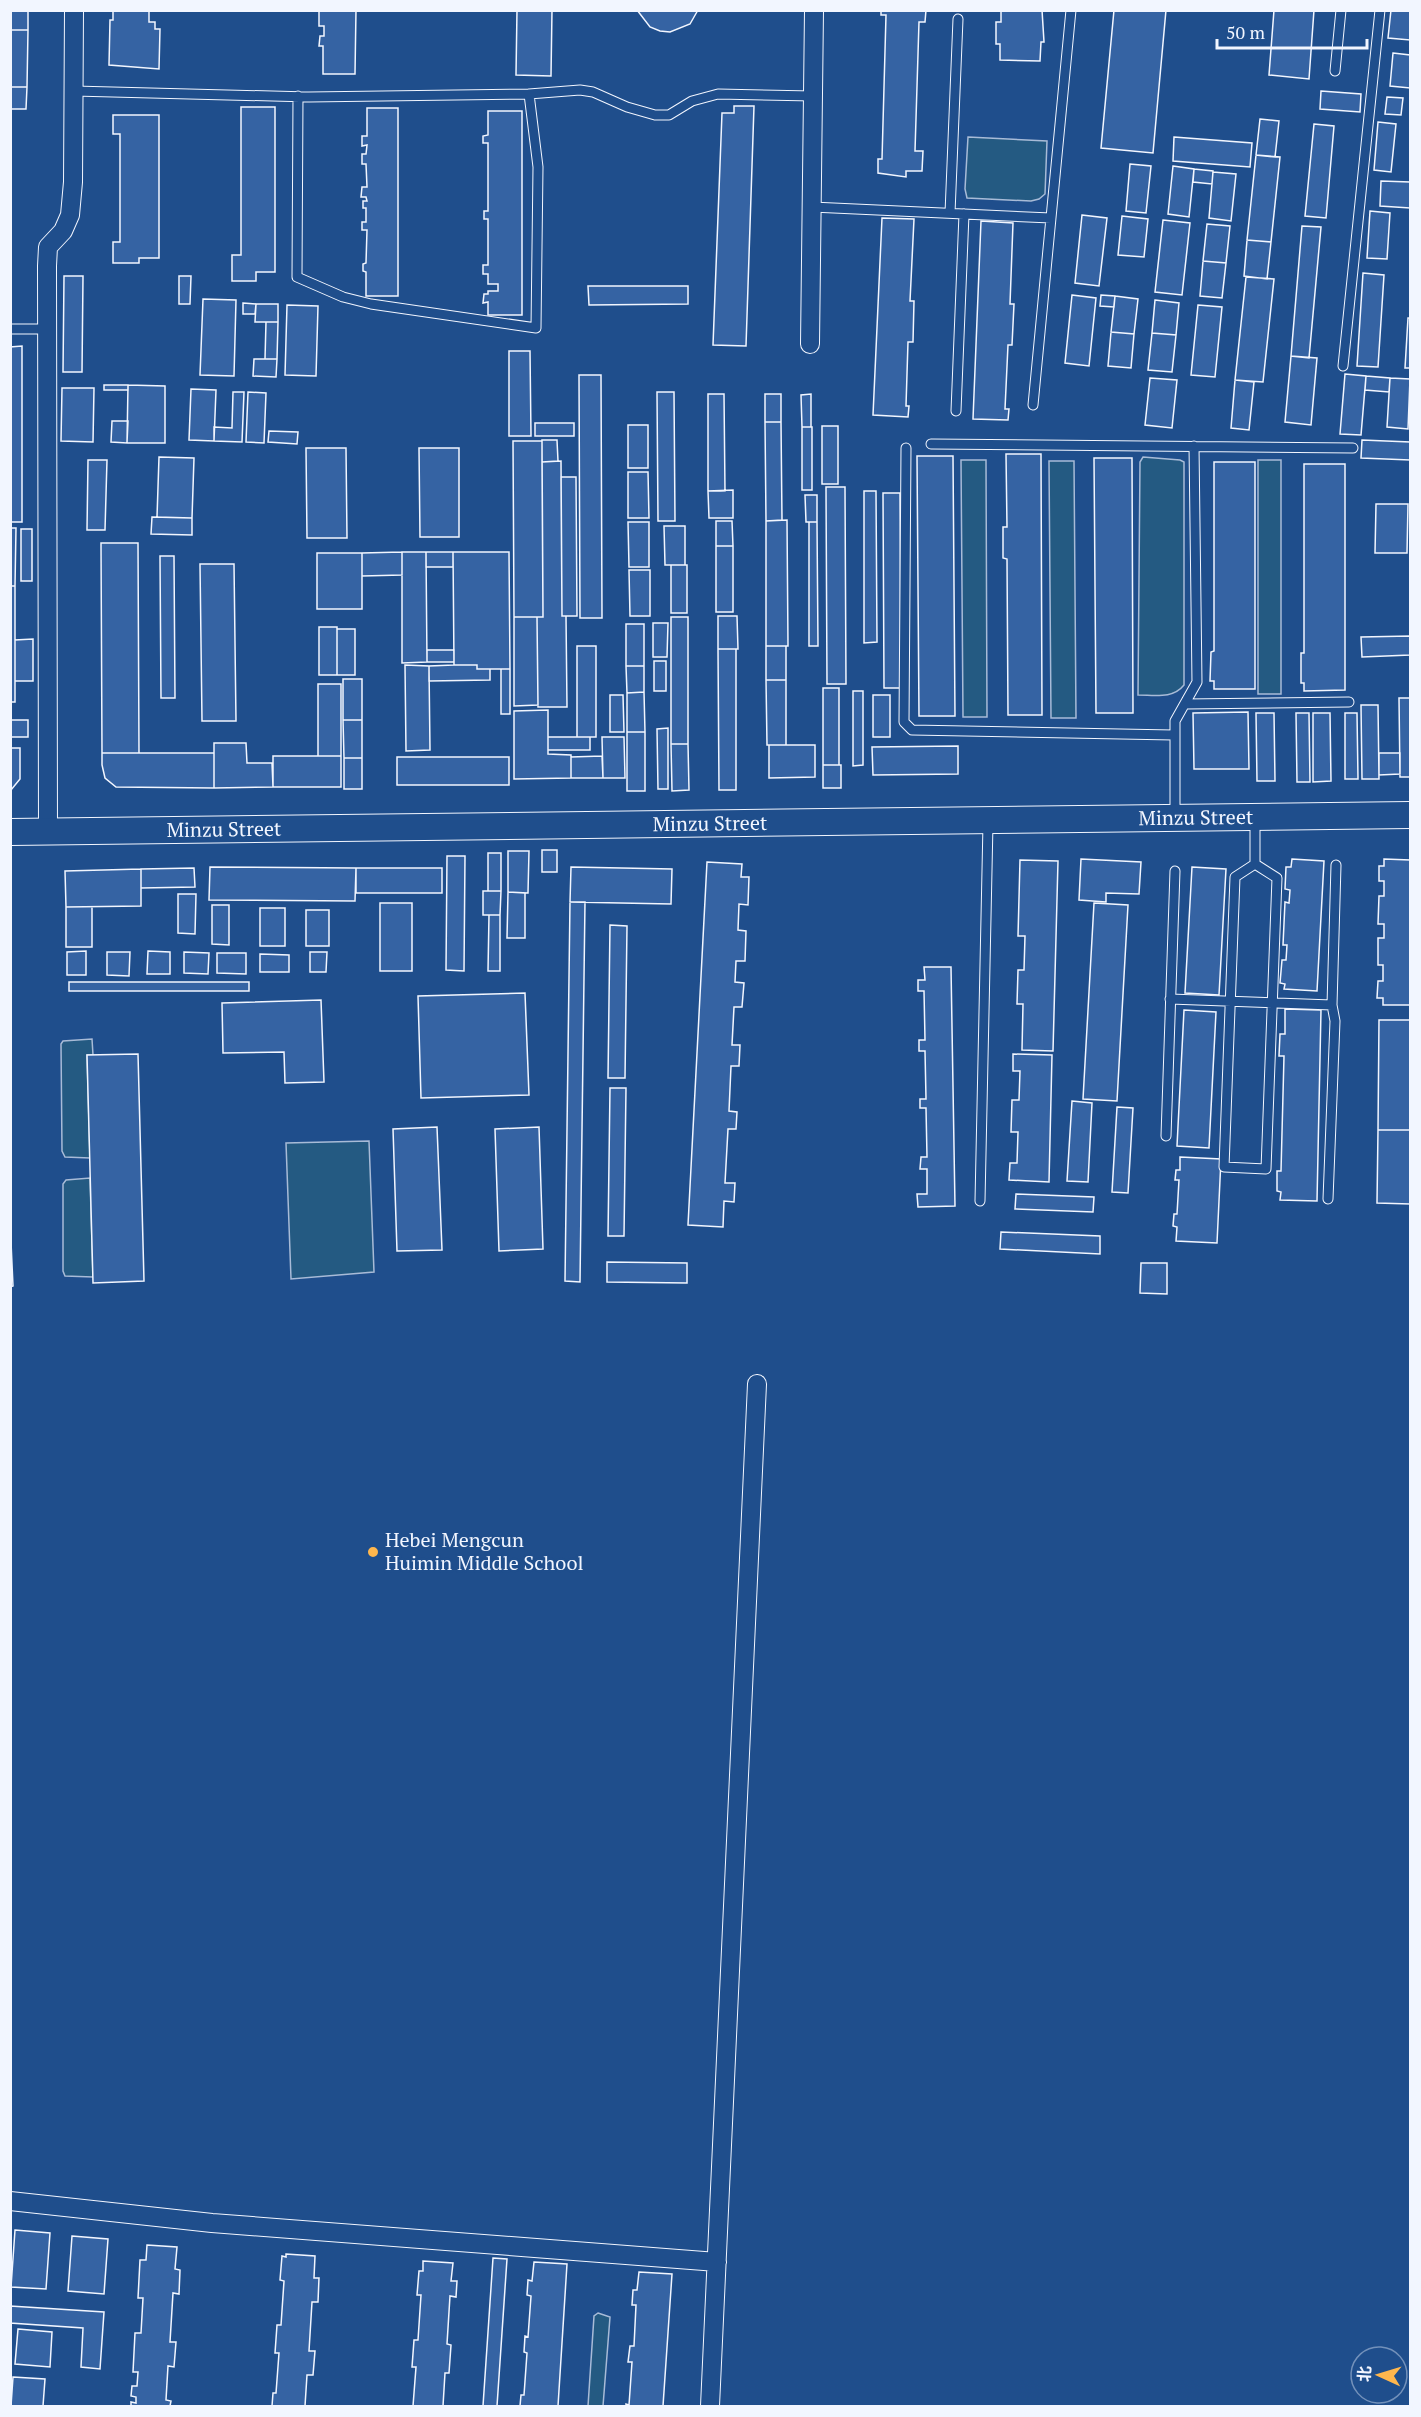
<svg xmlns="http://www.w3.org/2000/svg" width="1421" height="2417" font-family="'PT Serif','Noto Sans SC',serif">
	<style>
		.green { fill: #245a82; stroke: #a8bbd7; stroke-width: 1.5 }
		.building { fill: #3563a3; stroke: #f2f6ff; stroke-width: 1.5 }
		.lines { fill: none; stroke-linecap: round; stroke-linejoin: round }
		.lane-casing { stroke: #f2f6ff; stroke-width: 11 }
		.street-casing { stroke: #f2f6ff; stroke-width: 20 }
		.secondary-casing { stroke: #f2f6ff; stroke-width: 28 }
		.lane { stroke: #1f4e8c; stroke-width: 9 }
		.street { stroke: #1f4e8c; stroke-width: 18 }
		.secondary { stroke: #1f4e8c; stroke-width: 26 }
		.poi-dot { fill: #ffb74d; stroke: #1f4e8c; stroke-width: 2 }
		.labels { text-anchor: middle; stroke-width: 4.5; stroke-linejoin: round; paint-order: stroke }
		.street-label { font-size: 20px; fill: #f2f6ff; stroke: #1f4e8c }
		.poi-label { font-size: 20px; fill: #f2f6ff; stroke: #1f4e8c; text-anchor: start }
	</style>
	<rect width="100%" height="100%" fill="#1f4e8c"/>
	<path class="green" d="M968,137L1047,141L1045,194L1039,199L1031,201L967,198L965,189Z
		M1143,457L1180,460L1184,462V685C1173,699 1155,695 1138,695L1140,462Z
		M961,460H986L987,717H963Z
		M1258,460H1281V694H1258Z
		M1049,461H1074L1076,718H1051Z
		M92,1039L93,1055H87L90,1158L65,1157L62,1151L61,1044L63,1041Z
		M369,1141L374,1272L291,1279L286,1143Z
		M90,1178L93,1277L65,1276L63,1271V1184L66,1180Z
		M598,2313L610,2317L603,2406H588L594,2316Z"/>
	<path class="building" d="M10,10H28V30H10Z
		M113,10H149V22H155V29H160L159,69L109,65L110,20H113Z
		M319,10H356L355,74H323V46H319L320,36H324V26H319Z
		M517,10H552L551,76L516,75Z
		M698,10L690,24L670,32L660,31L650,27L637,10Z
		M881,10H926L925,22H919L915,151H923L922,171H906V177L878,173V159H882L886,15H881Z
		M1001,10H1042L1044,42H1041L1040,61L1000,60V44H996V22H1001Z
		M1114,10H1166L1153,153L1101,148Z
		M1274,10H1314L1309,79L1269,75Z
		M1391,10H1410V40L1388,38Z
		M10,30H28L27,87H10Z
		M1393,53L1410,55V88L1390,86Z
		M10,87H27L26,109H10Z
		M1321,91L1361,94L1360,112L1320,109Z
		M1387,97L1403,98L1401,115L1385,114Z
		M734,106H754L746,346L713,345L722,113H734Z
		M241,107H275V272H256V281H232V255H241Z
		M367,108H398V296H366V272L363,271V264L366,263L367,230H362V222H366V208H363V201H367L366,197H361L362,187H367L366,164H362V154H366L367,145L362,146V136H367Z
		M488,111H522V315H488V302L483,303L484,294H488V291H498V284H488V274H483V265H488V219H484V211H488V143H483V136L488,135Z
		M113,115H159V258H139V263H113V242H120V134H113Z
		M1260,119L1279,121L1275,157L1256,155Z
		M1378,122L1396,124L1391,172L1374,170Z
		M1314,124L1334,126L1326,218L1305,216Z
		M1174,137L1252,143L1250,167L1173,161Z
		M1256,155L1280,157L1271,242L1247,240Z
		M1130,164L1151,166L1146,213L1126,211Z
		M1173,166L1194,169L1189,217L1168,214Z
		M1194,169L1213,171L1212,184L1193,182Z
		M1213,172L1236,174L1231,221L1209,218Z
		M1381,181L1410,182V208L1380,206Z
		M1370,211L1390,213L1387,259L1367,258Z
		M1082,215L1107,218L1099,286L1075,283Z
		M1122,216L1148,219L1144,257L1118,255Z
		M882,218L914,219L910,301H914L913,342H908L906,406H909L908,417L873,415Z
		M1163,220L1190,223L1182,295L1155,292Z
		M981,221L1013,223L1010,304H1014L1012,345H1008L1005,409H1009L1008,420L973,419Z
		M1207,224L1230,226L1226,263L1203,261Z
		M1302,226L1321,227L1309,358L1291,356Z
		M1247,240L1271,242L1267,279L1244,276Z
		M1203,261L1226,263L1222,298L1200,296Z
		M1363,273L1384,275L1378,367L1357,366Z
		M64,276H83L82,372H63Z
		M179,276H191L190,304H179Z
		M1246,277L1274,279L1263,382L1235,380Z
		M588,286H688V304L589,305Z
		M1072,295L1096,298L1089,366L1065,363Z
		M1101,295L1115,296L1114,307L1100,306Z
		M1115,296L1138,299L1134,334L1111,332Z
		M203,299L236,300L234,376L200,375Z
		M1155,300L1179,303L1176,335L1152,333Z
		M243,303L256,304L255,314H243Z
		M256,304H278V322H255Z
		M287,305L318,306L316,376L285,375Z
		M1198,305L1222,307L1215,377L1191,375Z
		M1408,318H1410V368H1405Z
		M266,322H278L277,359H265Z
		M1111,332L1134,334L1131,368L1108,366Z
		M1152,333L1176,335L1172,372L1148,370Z
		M22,346V522H10V347Z
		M509,351H530L531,436H509Z
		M1291,356L1317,358L1311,425L1285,422Z
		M254,359H277L276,377L253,376Z
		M1345,374L1366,376L1361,435L1340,434Z
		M579,375H601L602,618H580Z
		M1366,376L1390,378L1389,392L1365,390Z
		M1150,378L1177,380L1172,428L1145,425Z
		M1390,378L1410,379L1408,429L1387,427Z
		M1235,380L1254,382L1249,430L1231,428Z
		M104,385H128V390H104Z
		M128,385L165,386V443H127Z
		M62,388H94L93,442L61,441Z
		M191,389L216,390L214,441L189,440Z
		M233,392H244L242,442L214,441V427L232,428Z
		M248,392L266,393L264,443L246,442Z
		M657,392H674L675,521H658Z
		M708,394H724L725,491H708Z
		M765,394H781V422H765Z
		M811,394V427H802L801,395Z
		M112,421H128L127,443L111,442Z
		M765,422H781L782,520L766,521Z
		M535,423H574V436H535Z
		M628,425H648V468H628Z
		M822,426H838V484H822Z
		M802,427H812V490H802Z
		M269,431L298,432L297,444L268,442Z
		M557,440L558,461L542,462V440Z
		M1362,440L1410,442V460L1361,458Z
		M513,441H542L543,617H514Z
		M306,448H346L347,538H307Z
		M419,448H459V537H420Z
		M1006,454H1041L1042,715H1008L1007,559L1003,558V527H1007Z
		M917,456H953L955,716H919Z
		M159,457L194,458L192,518L157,517Z
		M1094,458H1132L1133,713H1096Z
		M88,460H107L105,530H87Z
		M561,461L562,616H566L567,707H538L537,617H543L542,462Z
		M1214,462H1255V689H1214V681H1210L1211,652L1214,651Z
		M1304,464H1345V690L1304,691V683H1301V653H1304Z
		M628,472H648L649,518H628Z
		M561,477H576L577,616H562Z
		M826,487H845L846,684H827Z
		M733,490V518H709L708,491Z
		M864,491H876L877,642L864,643Z
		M883,493H900L901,688H884Z
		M805,495H817V522H806Z
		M1376,504H1408L1407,553H1375Z
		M152,517L192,518V535L151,534Z
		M787,520L788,646H766V521Z
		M716,521H732L733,546H716Z
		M628,522H649V567H629Z
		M809,522H817L818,646H809Z
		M664,526H685V565H665Z
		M10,528H16L15,586H10Z
		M21,529H32V581H21Z
		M101,543H138L139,753H102Z
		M716,546H733V612H716Z
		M402,552V575L362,576V553Z
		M402,552H426L427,662L402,663Z
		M426,552H453V567H426Z
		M453,552H509L510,669H477V665H454Z
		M317,553H362V609H317Z
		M160,556H174L175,698H161Z
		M200,564H234L236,721H202Z
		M671,565H687V613H671Z
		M629,570H650V616H630Z
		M10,586H15V702H10Z
		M718,616H737L738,649H718Z
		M514,617H537L538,705L514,706Z
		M671,617H688V744H671Z
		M653,623H668L667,657H653Z
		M626,624H644V666H626Z
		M319,627H337V675H319Z
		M337,629H355V675H337Z
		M1410,636V655L1362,657L1361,637Z
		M33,639V681H15V640Z
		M577,646H596V737H577Z
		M766,646H786V680H766Z
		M718,649H736V790H719Z
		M427,650H454V662H427Z
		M654,661H666V691H654Z
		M405,665L429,666L430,750L406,751Z
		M454,665H477V669H490V680L429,681V666Z
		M626,666H644V692L627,693Z
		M501,669H510V714H501Z
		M343,679H362V720H343Z
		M766,680H786V745H767Z
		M318,684H341V756H318Z
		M823,688H839V765H823Z
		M853,691H863V765L853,766Z
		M644,692L645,732H627V693Z
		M610,695H623L624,732H610Z
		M873,695H890V737H873Z
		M1399,698H1410V777H1400Z
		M1361,705H1378L1379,779H1362Z
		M548,710V754L571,755V778L514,779V711Z
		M1248,712L1249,769H1194L1193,713Z
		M1256,713H1274L1275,781H1257Z
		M1296,713H1309L1310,782H1297Z
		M1313,713H1330L1331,781L1313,782Z
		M1345,713H1357L1358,779H1345Z
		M10,720H28V737H10Z
		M343,720H362V758H344Z
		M668,728V789H658L657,729Z
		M627,732H645V791H627Z
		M548,737H590V750H548Z
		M602,737H624L625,778H603Z
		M214,743H246L247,763H272L273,787L214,788Z
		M671,744H688L689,790L672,791Z
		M769,745H815V777L769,778Z
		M958,746V774L873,775L872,747Z
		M10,748H20V779L11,790Z
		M102,753H214V788L116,787L105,778L102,765Z
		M1379,753H1400V774L1379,775Z
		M273,756H341V787H273Z
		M602,756L603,778H571V757Z
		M397,757H509V785H397Z
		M344,758H362V789H344Z
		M823,765H841V788H823Z
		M542,850H557V872H542Z
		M508,851H529L528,893L508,892Z
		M488,853H501V891H488Z
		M447,856H465L464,971L446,970Z
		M1081,859L1141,862L1139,894L1106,893V902L1079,900Z
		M1292,859L1324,861L1317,991L1284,989L1285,984L1280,983L1282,960H1286L1287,945H1283L1285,902L1289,903L1290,890L1285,889L1286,867H1291Z
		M1384,859L1410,860V1005H1383V998H1377L1378,981H1383V965H1378V938H1384V924H1378L1379,896H1384V881H1379V866H1384Z
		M1020,860L1058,861L1053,1051L1022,1050L1023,1004H1017L1018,970H1024L1025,936H1018Z
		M707,862L742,864L741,877H749L748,905L739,904L738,930L746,931L745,961H736L735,982L744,983L742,1007H734L732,1045H740L739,1066H731L729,1111L737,1112L736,1129H728L725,1183H735L734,1202L724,1201L723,1227L688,1225Z
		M210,867L356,868L355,901L209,900Z
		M571,867L672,869L671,904L570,902Z
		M1192,867L1226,869L1219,995L1185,993Z
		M194,868L195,887L141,888V869Z
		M356,868H442V893H356Z
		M141,869V906L66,907L65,871Z
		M483,891H501L500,915H483Z
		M508,892L525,893V938H507Z
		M178,894H196L195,934L178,933Z
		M570,902H585L580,1282L565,1281Z
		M380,903H412V971H380Z
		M1094,903L1128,905L1117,1101L1083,1099Z
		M212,905H229V945L212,944Z
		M66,907H92V947H66Z
		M260,908H285V946H260Z
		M306,910H329V946H306Z
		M489,915H500V971H488Z
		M610,925L627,926L625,1078H608Z
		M86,951V975H67V952Z
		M148,951L170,952V974H147Z
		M107,952H130L129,976L107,975Z
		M184,952L209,953L208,974L184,973Z
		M310,952H327L326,972H310Z
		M217,953H246V974L217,973Z
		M260,954L289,955V972H260Z
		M924,967H951L955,1206L918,1207L917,1194H927V1169H920L921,1157H927L926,1108H920V1099H926L925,1051H919V1040H925L924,991H918V980H925Z
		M69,982H249V991H69Z
		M525,993L529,1095L421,1098L418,996Z
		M321,1000L324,1082L285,1083L284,1052L223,1053L222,1003Z
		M1285,1009L1321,1010L1317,1201L1280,1200L1281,1192L1277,1191V1171H1281L1284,1056H1279L1280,1034H1285Z
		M1184,1010L1216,1012L1209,1148L1177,1146Z
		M1379,1020H1410V1130H1378Z
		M138,1054L144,1281L93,1283L87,1055Z
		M1013,1054L1052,1055L1049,1182L1009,1180L1010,1163H1017L1018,1132H1011L1012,1100H1019L1020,1071H1013Z
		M610,1088H626L624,1236H608Z
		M1072,1101L1092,1103L1088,1182L1067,1181Z
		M1117,1107L1133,1108L1128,1193L1112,1192Z
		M437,1127L442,1250L397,1251L393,1129Z
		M539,1127L543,1249L499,1251L495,1129Z
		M1378,1130H1410V1204L1377,1203Z
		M1180,1157L1221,1159L1217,1243L1176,1241L1177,1227L1173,1226L1174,1214H1177L1179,1180H1175L1176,1170H1180Z
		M1016,1194L1094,1197L1093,1212L1015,1209Z
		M10,1220L13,1286L10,1287Z
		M1001,1232L1100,1236V1254L1000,1249Z
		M607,1262L687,1263V1283L607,1282Z
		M1141,1263H1167V1294L1140,1293Z
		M15,2230L50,2233L46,2289L11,2287Z
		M72,2236L108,2239L104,2294L68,2291Z
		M147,2245L177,2247L175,2269L180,2270L179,2294L173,2293L170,2342H176L174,2367L168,2366L166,2400L171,2401L170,2406H131V2402L136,2403V2397L131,2396L132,2386H137L138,2372H133L135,2333H141L143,2298H138L140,2260H146Z
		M286,2254L315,2256L314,2278H319L318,2302H312L309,2351H315L313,2375H307L305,2406H272L273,2393H276L279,2353H275L277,2325H281L284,2281L280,2280L282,2256L286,2257Z
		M493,2258L507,2259L497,2406H483Z
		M423,2261L453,2263L451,2281H457L456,2297L450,2296L447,2344L451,2345L449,2373H445L443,2406H413L416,2367H412L414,2340H418L421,2295H417L419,2271H423Z
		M534,2262L567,2264L558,2406H520L521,2395H524L527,2353L524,2352L525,2336L528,2337L531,2296L527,2295L528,2280L532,2281Z
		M639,2272L672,2274L663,2406H626V2404L629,2405L632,2362H628L630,2346H634L636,2305H632L633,2290H637Z
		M10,2306L104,2312L100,2369L81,2367L83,2328L10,2323Z
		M18,2329L52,2332L50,2367L15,2364Z
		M13,2377L45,2379L43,2406H11Z"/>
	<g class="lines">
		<defs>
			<path id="lane" d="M1335,71L1341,10
				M74,91L309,97L529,94L580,90L593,92L627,107L655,115H669L692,101L718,94L813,96
				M298,96L297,277L343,297L371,304L536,328L538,167L529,94
				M812,207L1051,218
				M950,213L958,19
				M10,329H47
				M1343,366L1380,10
				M1033,405L1071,10
				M956,411L964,214
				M931,444L1353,448
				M906,448L904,722L912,730L1173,735
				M1185,704L1349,702
				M1175,815V721L1197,682L1194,446
				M1255,819V864
				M1255,864L1277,878L1266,1169L1224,1167L1235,877Z
				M1170,999L1332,1005
				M1166,1136L1175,871
				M1328,1199L1335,1021L1332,1005L1336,865
				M980,1201L988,823"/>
			<path id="street" d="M810,344L814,10
				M48,831L47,266L48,247L63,231L70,215L73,182L74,10
				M10,2201L212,2223L717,2262
				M710,2406L757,1384"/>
			<g id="secondary">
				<path id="s1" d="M10,832L1410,815"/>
			</g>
		</defs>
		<use href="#lane" class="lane-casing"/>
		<use href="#street" class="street-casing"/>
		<use href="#secondary" class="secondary-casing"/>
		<use href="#lane" class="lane"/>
		<use href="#street" class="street"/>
		<use href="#secondary" class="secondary"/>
	</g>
	<circle class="poi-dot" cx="373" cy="1552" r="6"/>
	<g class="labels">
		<g class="street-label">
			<text dy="7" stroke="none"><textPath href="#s1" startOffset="1186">Minzu Street</textPath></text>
			<text dy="7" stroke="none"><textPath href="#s1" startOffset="700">Minzu Street</textPath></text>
			<text dy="7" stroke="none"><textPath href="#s1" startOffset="214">Minzu Street</textPath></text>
		</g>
		<g class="poi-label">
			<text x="385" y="1547">Hebei Mengcun<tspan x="385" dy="23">Huimin Middle School</tspan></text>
		</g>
	</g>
	<rect width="1421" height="2417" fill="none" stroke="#f2f6ff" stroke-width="24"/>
	<g transform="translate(1379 2375) rotate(274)"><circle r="28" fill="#1f4e8c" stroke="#7391ba" stroke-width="1.5"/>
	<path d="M0-4.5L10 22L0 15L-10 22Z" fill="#ffb74d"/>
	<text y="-9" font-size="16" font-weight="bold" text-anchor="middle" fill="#f2f6ff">北</text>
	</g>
	<path d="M1217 39v9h150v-9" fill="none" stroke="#f2f6ff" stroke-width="3"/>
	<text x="1226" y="39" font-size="18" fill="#f2f6ff" stroke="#1f4e8c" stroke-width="4.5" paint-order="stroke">50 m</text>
</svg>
